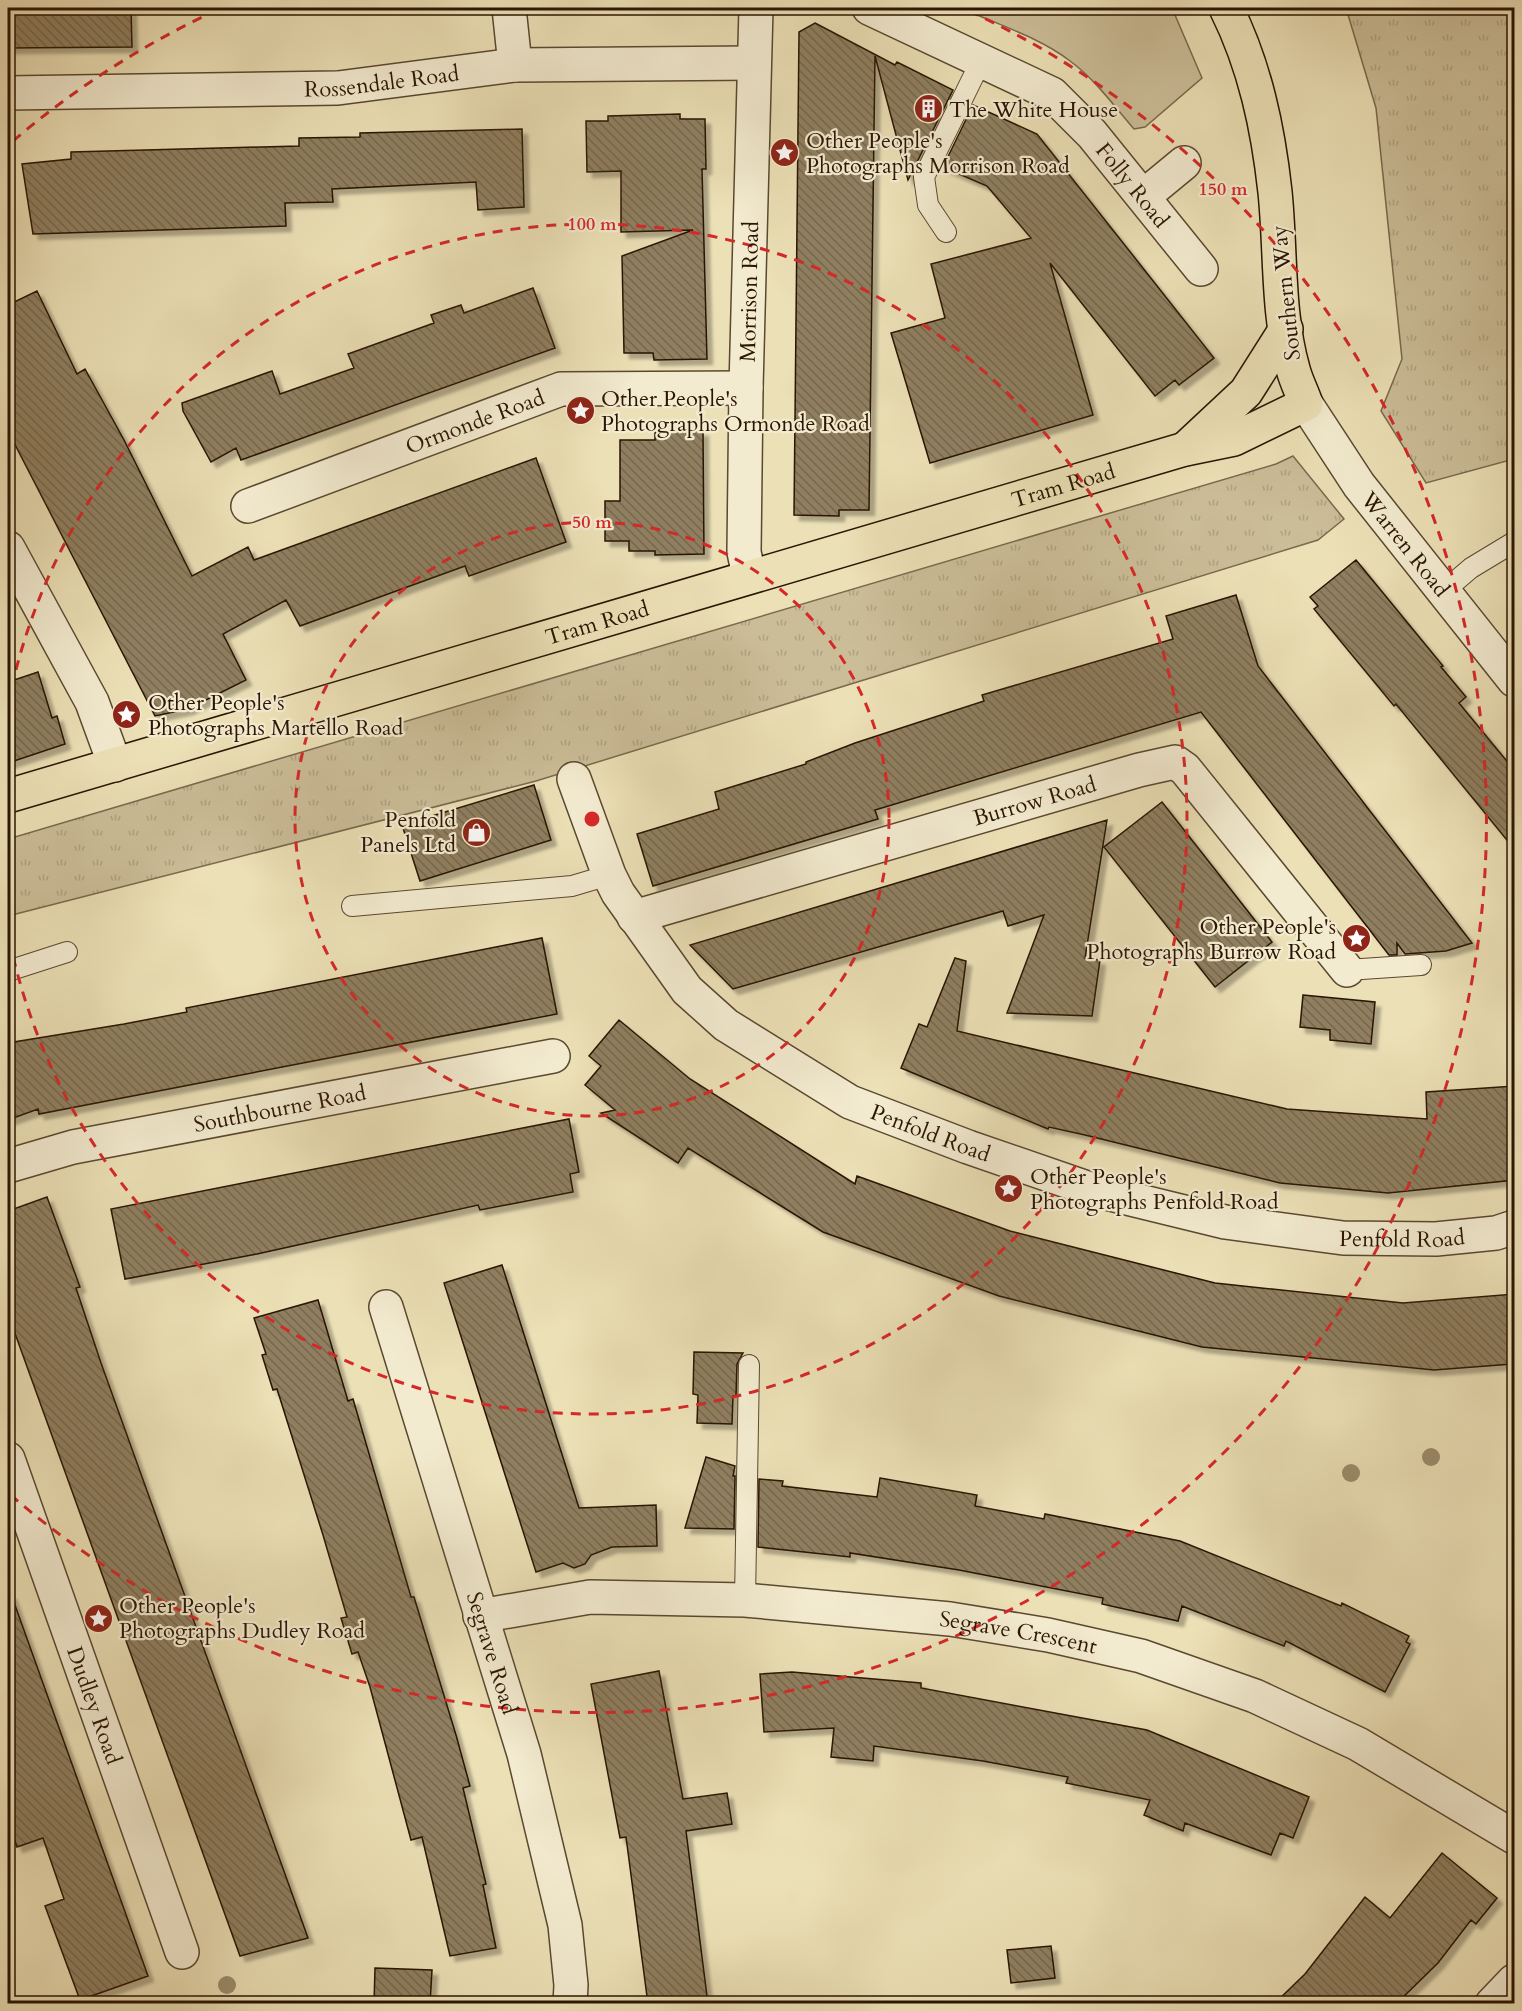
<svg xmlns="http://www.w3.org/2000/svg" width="1522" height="2011" font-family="Cardo,serif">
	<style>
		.grass { fill: url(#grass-tufts); stroke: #7a694e; stroke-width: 1.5 }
		.green { fill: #cbbd98; stroke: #7a694e; stroke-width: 1.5 }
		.building { fill: url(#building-back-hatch); stroke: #2a1503; stroke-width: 1.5; filter: url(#shadow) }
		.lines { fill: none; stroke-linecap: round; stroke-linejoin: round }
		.service-casing { stroke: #5a4830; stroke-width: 22 }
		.minor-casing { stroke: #5a4830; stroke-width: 36 }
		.tertiary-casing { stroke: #5a4830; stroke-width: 36 }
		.primary-casing { stroke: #2a1503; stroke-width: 36 }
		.service { stroke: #f3ebd0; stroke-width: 20 }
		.minor { stroke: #f3ebd0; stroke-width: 33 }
		.tertiary { stroke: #f3ebd0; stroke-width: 33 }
		.primary { stroke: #ece0b6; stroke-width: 33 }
		.tree { fill: #9c8c6c }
		.ring { fill: none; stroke: #d62828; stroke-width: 3; stroke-dasharray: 10 8 }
		.labels { text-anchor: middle; stroke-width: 4.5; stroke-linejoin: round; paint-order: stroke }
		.street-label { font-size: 22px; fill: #2a1503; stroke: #f3ebd0 }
		.poi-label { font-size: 22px; fill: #2a1503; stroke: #f3ebd0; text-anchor: start }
		.centre { fill: #d62828; stroke: #f3ebd0; stroke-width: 3 }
		.ring-label { font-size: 18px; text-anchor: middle; font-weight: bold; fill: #d62828; stroke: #f3ebd0; stroke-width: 4.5; stroke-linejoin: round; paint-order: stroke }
	</style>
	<defs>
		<pattern id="grass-tufts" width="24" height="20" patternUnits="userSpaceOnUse" patternTransform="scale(1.5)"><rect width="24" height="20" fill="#cbbd98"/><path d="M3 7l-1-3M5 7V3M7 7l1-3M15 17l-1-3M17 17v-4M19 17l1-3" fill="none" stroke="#aea281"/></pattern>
		<pattern id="building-back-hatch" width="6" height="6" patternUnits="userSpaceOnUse" patternTransform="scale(1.5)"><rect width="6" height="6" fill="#8f7f60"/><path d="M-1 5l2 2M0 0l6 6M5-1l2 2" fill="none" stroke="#75674d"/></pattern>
		<filter id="shadow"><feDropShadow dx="5.5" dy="5.5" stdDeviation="1.5" flood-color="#0004"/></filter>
	</defs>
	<rect width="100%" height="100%" fill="#ece0b6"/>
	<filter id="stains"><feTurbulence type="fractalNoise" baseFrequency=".00333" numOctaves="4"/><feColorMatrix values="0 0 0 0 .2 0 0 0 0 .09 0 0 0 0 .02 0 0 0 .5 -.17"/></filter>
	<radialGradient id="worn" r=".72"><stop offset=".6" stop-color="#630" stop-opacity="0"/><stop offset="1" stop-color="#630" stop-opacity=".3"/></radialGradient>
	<path class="grass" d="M1346,8H1514V459L1426,483L1381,411L1402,359L1376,108Z
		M1293,456L1344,519L1318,540L536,781L8,916V839L1276,464Z"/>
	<path class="green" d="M961,8H1172L1202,78L1145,127L1134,129C1114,106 1095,79 1070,61C1039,37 996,24 961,8Z"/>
	<path class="building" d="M8,8H131L132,47L8,48Z
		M815,23L895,65L897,62L953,90L908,180L875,56L869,510H839V516L794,515L799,32Z
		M973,105L1037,134L1214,358L1179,385L1175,380L1155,396L1050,263L1093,415L930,463L891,333L945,318L931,264L1031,238L987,186L943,167Z
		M680,114V119H705L706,169H702L707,359L654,360L653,353H624L622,256L693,230L621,232V171L587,172L586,121H608V116Z
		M522,129L524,207L478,210L476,182L332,189L333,202L285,203L286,226L33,234L22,164L71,159V152L299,146V138L360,137V133Z
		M533,288L555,348L241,460L236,448L211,462L183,411L182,403L272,371L280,394L354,368L348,354L434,323L431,315L461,305L464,313Z
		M37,291L77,374L85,369L124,440L192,576L248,547L254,560L536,458L566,542L469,576L465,566L300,626L286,600L223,634L246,680L188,709L155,716L8,431V305Z
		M703,431L704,554L655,555V551H629V541H605V501H620V440H655V432Z
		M1356,560L1443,666L1441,667L1466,697L1459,703L1515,771V850L1396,704L1394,706L1314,609L1318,606L1310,597Z
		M1236,595L1258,666L1472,943L1446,951L1405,954L1397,943V955H1389L1201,712L875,810L878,819L653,886L637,834L719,809L715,792L806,764V762L855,743L984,701L982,695L1173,639L1166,616Z
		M38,672L52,718L57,716L65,744L8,763V682Z
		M534,785L551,840L420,881L402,825Z
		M1162,802L1272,942L1215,987L1104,847Z
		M1107,820L1085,958L1100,960L1092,1016L1007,1013L1044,915L1008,926L1003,911L733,989L690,945Z
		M542,938L557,1014L39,1114L38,1109L8,1120V1043L124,1024L187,1012L186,1008Z
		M955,958L966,961L957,1031L1287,1109L1427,1119L1426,1092L1515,1086V1180L1388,1193L1280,1183L1085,1135L1049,1127L1048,1129L901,1068L919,1024L927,1027Z
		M1303,995L1375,1002L1371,1044L1330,1040V1030L1300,1027Z
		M619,1020L690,1079L855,1184L857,1176L1010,1231L1215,1283L1403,1303L1515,1294V1341H1510L1512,1364L1434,1370L1202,1347L999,1296L823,1232L688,1148L678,1163L601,1113L615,1110L585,1085L601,1066L589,1056Z
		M569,1119L579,1172L570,1174L573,1192L480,1210L478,1205L257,1254L125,1279L111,1209Z
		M47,1197L80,1287L76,1288L101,1363L308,1938L240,1956L8,1314V1211Z
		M502,1265L579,1508L656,1505L657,1546L612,1547L591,1555L585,1564L574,1568L563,1563L536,1572L444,1283Z
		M318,1300L348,1401L353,1399L411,1597H414L456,1735L470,1786L463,1788L486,1884L483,1885L496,1948L450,1956L422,1837L411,1840L370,1687L358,1652L352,1654L341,1618L347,1617L323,1535L277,1389L273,1390L262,1355L266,1354L254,1318Z
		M694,1352L743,1353L737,1364L736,1396H733L732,1424L697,1423L698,1395L693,1394Z
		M706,1457L735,1466L733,1476H735L734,1529L685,1528Z
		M880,1478L977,1495L975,1506L1044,1519L1045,1514L1180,1541L1341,1606L1342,1603L1409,1636L1406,1642L1410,1644L1385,1692L1286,1641L1284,1646L1182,1606L1178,1621L1102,1604L1103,1598L959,1570L850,1553V1557L758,1547L759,1479L783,1481L782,1486L877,1497Z
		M11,1594L148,1976L80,2000L45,1906L64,1899L43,1838L17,1847L8,1821V1595Z
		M659,1671L683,1799L727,1793L732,1824L686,1831L708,2004H648L626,1837L620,1838L591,1684Z
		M792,1672L921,1683V1688L1147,1730L1309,1797L1293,1838L1280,1833L1271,1855L1185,1823L1183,1831L1144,1815L1150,1800L1066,1783L1068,1777L983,1761L874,1746L873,1761L831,1757L834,1728L764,1732L760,1674Z
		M1442,1853L1497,1898L1476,1924L1471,1920L1438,1963L1396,2004H1274L1305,1974L1365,1897L1390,1918Z
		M1051,1946L1055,1978L1011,1983L1007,1950Z
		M375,1968L432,1970L430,2004H374Z"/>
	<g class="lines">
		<defs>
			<path id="service" d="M946,232L928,205L924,177L982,59
				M1444,591L1471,568L1514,542
				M352,906L572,886L609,875
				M1347,970L1421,965
				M8,971L67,952
				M745,1600L749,1365"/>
			<g id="minor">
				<path d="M509,8L515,65"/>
				<path id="s1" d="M869,8L1052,94L1092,134L1201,269"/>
				<path id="s2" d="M8,93L338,88L515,65L754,63"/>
				<path d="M1144,196L1184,163"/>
				<path id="s3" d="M248,506L561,389L746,388"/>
				<path d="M8,548L92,702L115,765"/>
				<path id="s4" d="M749,576L744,552L746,388L756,8"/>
				<path id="s5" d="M574,779L609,875L618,893L687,990L726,1025L850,1102L968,1147L1090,1189L1225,1222L1343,1238L1436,1239L1496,1233L1514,1227"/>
				<path id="s6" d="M634,917L1139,770L1175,762L1185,769L1347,970"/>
				<path id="s7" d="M8,1166L73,1147L553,1056"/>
				<path id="s8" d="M386,1307L524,1754L565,1925L571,1985L570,2004"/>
				<path id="s9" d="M8,1459L182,1952"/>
				<path id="s10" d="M480,1616L590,1597L745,1600L950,1619L1048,1635L1141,1656L1255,1696L1358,1744L1514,1837"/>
				<path d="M1492,2004L1514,1981"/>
			</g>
			<g id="tertiary">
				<path id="s11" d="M1306,404L1359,485L1514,680"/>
			</g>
			<g id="primary">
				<path d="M1185,449L1246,392L1286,329"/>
				<path id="s12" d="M8,796L1185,449L1234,439L1306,404C1302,392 1296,381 1293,369C1277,313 1281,250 1275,192C1268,128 1255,66 1226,8"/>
			</g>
		</defs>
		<use href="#service" class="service-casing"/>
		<use href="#minor" class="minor-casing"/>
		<use href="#tertiary" class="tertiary-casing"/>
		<use href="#primary" class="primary-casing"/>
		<use href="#service" class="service"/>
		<use href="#minor" class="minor"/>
		<use href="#tertiary" class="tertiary"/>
		<use href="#primary" class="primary"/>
	</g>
	<g class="tree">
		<circle cx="1431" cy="1457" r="9"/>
		<circle cx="1351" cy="1473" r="9"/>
		<circle cx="227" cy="1985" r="9"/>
	</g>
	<g class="ring">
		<circle cx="592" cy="819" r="297"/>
		<path d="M8 705A595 595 0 1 1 8 933"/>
		<path d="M13 141A892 892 0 0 1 215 11M969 11A892 892 0 1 1 13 1497"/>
	</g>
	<defs>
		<symbol id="building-disc" viewBox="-11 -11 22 22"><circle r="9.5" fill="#8f2418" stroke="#f3ebd0"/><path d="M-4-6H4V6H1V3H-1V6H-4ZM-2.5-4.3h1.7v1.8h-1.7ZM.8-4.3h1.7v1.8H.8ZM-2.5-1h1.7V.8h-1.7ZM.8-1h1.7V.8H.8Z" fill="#fff"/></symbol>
		<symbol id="sight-disc" viewBox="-11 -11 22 22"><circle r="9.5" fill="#8f2418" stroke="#f3ebd0"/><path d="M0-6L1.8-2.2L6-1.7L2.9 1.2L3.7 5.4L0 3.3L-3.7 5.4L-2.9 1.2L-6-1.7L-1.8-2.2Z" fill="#fff"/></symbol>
		<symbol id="shop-disc" viewBox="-11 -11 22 22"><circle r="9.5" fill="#8f2418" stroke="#f3ebd0"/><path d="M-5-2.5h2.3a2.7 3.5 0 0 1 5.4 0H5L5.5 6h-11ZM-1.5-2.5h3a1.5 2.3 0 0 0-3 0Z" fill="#fff"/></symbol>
	</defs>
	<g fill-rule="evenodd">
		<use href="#building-disc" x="912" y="92" width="33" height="33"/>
		<use href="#sight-disc" x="768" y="136" width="33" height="33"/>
		<use href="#sight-disc" x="564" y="394" width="33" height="33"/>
		<use href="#sight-disc" x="110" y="698" width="33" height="33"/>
		<use href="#shop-disc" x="460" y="816" width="33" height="33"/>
		<use href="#sight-disc" x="1340" y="922" width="33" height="33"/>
		<use href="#sight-disc" x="992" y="1172" width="33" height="33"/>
		<use href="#sight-disc" x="82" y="1602" width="33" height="33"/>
	</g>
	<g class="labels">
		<g class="street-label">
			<text dy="8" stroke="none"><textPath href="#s2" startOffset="374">Rossendale Road</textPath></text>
			<text dy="8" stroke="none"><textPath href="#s1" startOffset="324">Folly Road</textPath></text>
			<text dy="8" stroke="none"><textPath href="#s4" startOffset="285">Morrison Road</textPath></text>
			<text transform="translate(1285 293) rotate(-96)" y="8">Southern Way</text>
			<text dy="8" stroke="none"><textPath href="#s3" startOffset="242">Ormonde Road</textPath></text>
			<text dy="8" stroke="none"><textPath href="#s12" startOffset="1100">Tram Road</textPath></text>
			<text dy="8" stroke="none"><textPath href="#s11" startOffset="172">Warren Road</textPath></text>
			<text dy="8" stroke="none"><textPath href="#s12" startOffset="614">Tram Road</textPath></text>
			<text dy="8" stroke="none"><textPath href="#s6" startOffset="417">Burrow Road</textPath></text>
			<text dy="8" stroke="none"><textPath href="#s7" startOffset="278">Southbourne Road</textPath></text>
			<text dy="8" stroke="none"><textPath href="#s5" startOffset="526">Penfold Road</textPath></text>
			<text dy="8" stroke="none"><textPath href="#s5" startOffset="1012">Penfold Road</textPath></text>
			<text dy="8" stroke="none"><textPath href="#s10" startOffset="542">Segrave Crescent</textPath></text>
			<text dy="8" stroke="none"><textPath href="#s8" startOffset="362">Segrave Road</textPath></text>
			<text dy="8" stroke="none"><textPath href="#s9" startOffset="261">Dudley Road</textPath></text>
		</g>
		<g class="poi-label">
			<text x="949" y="117">The White House</text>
			<text x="806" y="148">Other People's<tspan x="806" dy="25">Photographs Morrison Road</tspan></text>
			<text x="601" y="406">Other People's<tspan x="601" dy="25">Photographs Ormonde Road</tspan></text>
			<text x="148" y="710">Other People's<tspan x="148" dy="25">Photographs Martello Road</tspan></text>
			<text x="456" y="827" text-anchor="end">Penfold<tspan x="456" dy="25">Panels Ltd</tspan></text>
			<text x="1336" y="934" text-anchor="end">Other People's<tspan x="1336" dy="25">Photographs Burrow Road</tspan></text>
			<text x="1030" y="1184">Other People's<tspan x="1030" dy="25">Photographs Penfold Road</tspan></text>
			<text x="119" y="1613">Other People's<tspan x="119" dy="25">Photographs Dudley Road</tspan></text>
		</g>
	</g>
	<circle cx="592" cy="819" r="9" class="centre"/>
	<g class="ring-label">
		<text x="1223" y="195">150 m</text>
		<text x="592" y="230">100 m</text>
		<text x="592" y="528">50 m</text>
	</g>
	<rect width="1522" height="2011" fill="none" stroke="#ece0b6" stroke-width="30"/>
	<rect x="9" y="9" width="1504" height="1993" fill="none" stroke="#2a1503" stroke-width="3"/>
	<rect x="15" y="15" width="1492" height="1981" fill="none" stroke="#2a1503" stroke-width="1.5"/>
	<rect width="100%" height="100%" filter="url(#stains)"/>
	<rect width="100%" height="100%" fill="url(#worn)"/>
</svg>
